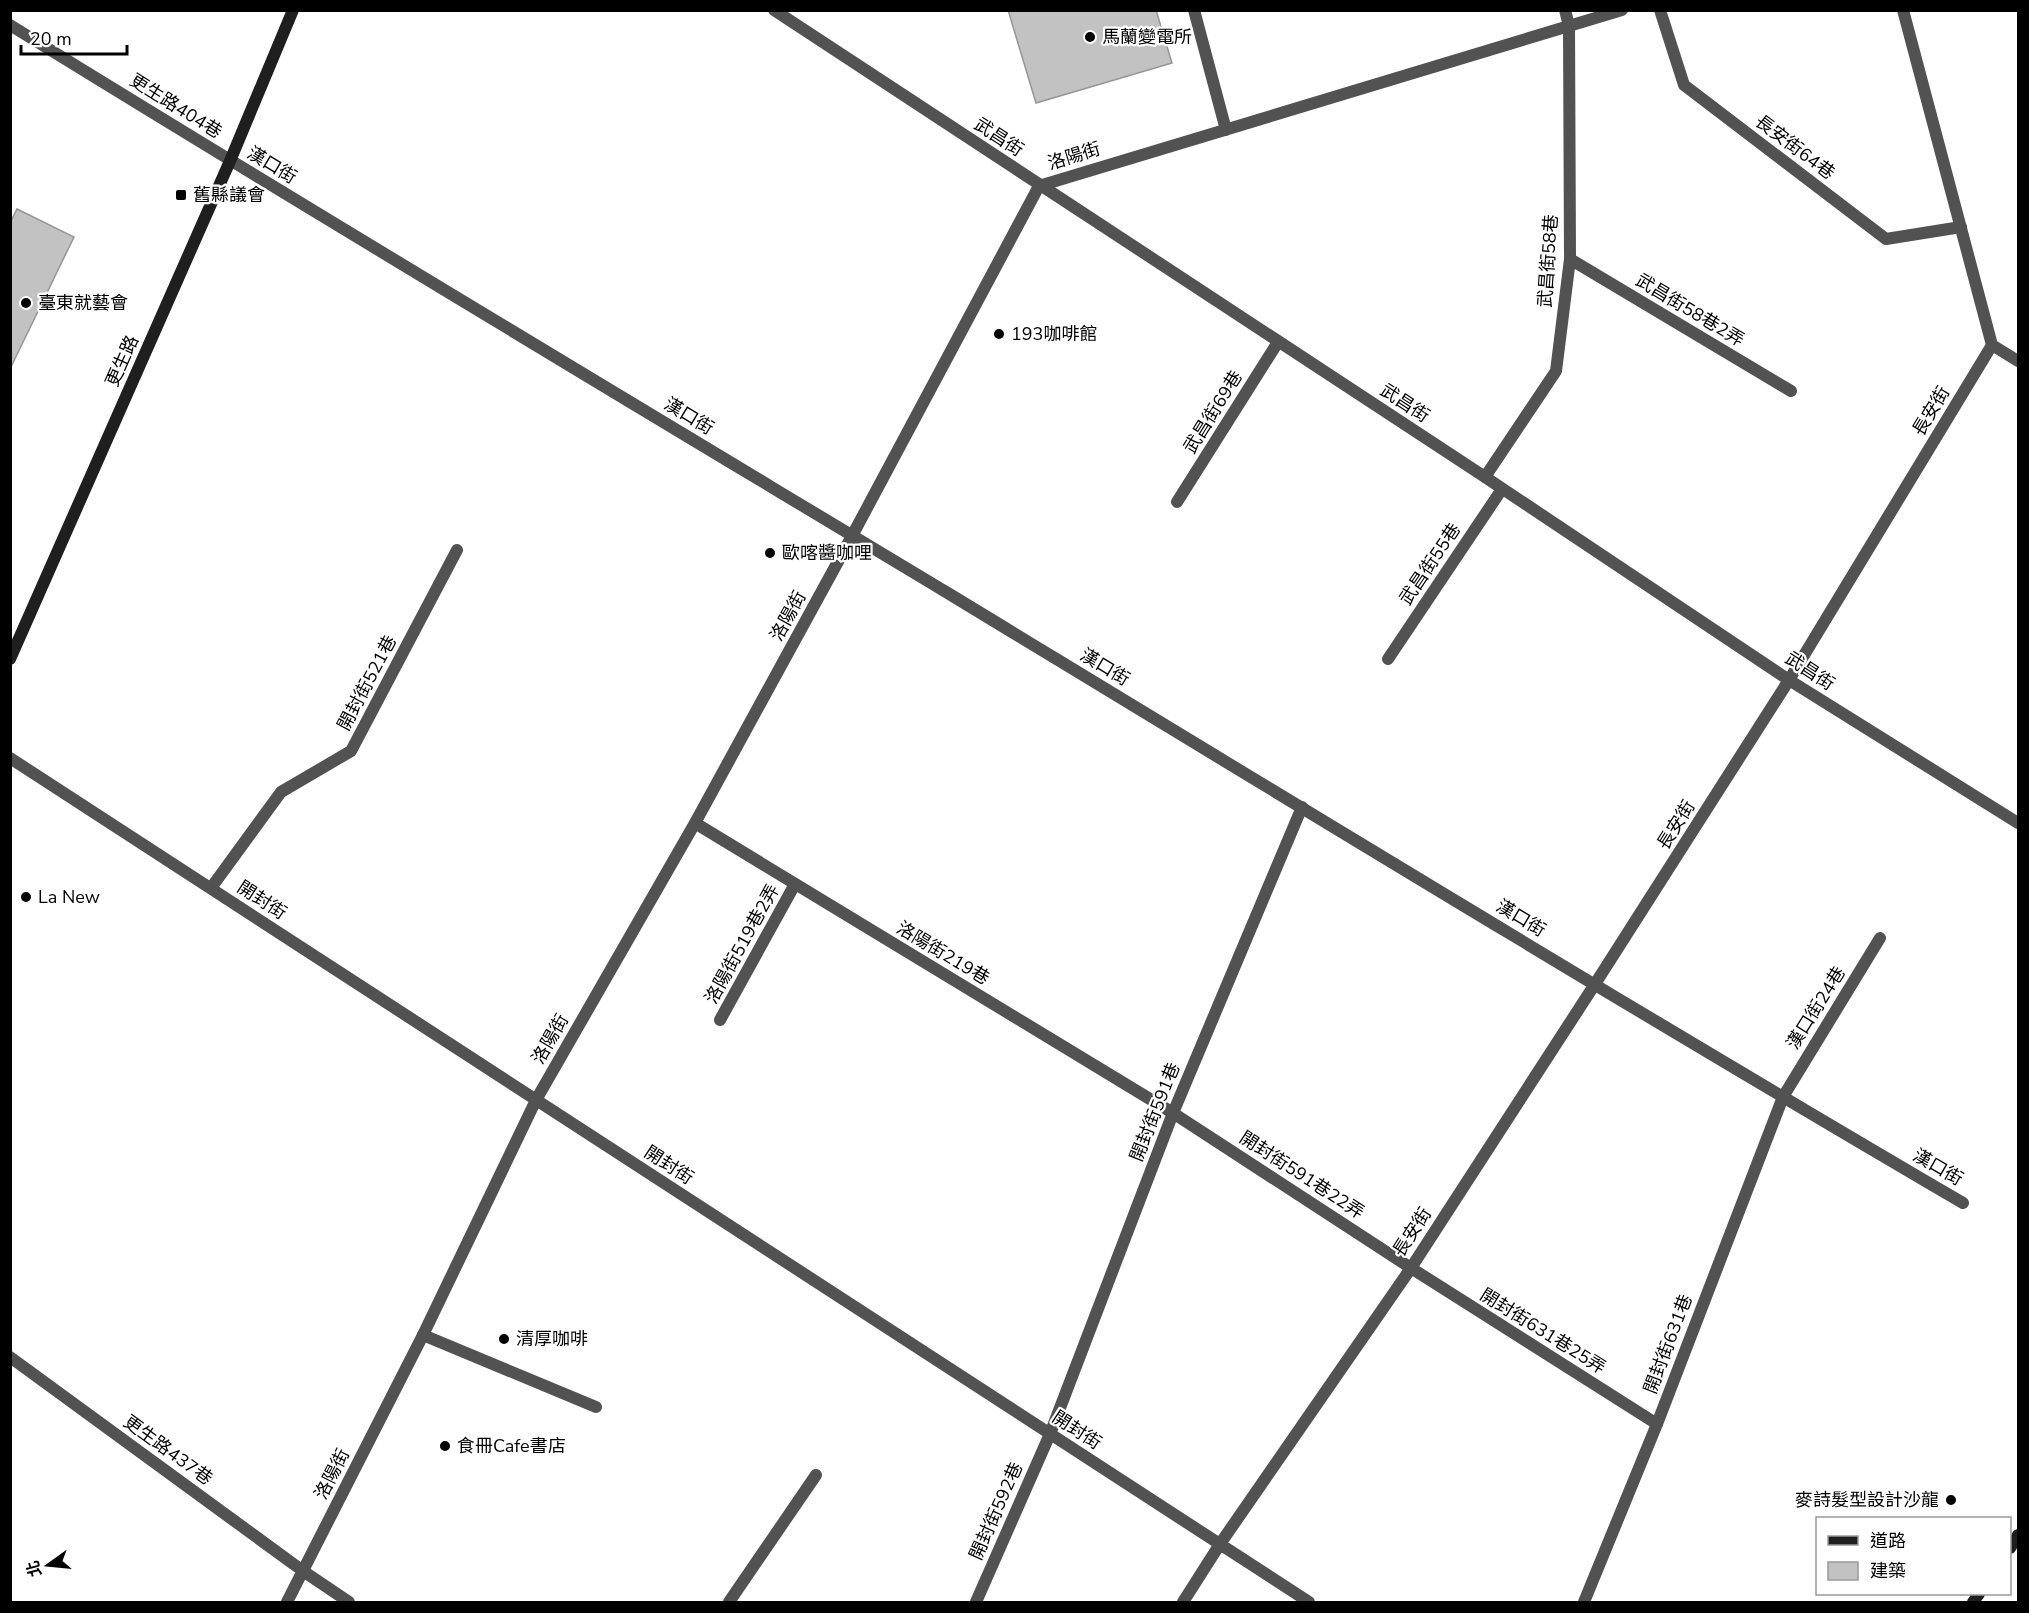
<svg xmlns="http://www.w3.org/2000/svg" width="2029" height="1613" font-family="'Nunito Sans','Noto Sans TC',sans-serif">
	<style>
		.building { fill: #c2c2c2; stroke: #969696; stroke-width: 1.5 }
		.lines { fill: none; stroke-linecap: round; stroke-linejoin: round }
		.lane { stroke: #525252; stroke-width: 12 }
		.street { stroke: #525252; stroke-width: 12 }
		.secondary { stroke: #1f1f1f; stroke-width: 12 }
		.poi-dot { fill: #000; stroke: #fff; stroke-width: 2 }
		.labels { text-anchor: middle; stroke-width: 4.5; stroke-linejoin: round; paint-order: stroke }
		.poi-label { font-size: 18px; fill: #000; stroke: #fff; text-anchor: start }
		.street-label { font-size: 18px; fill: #000; stroke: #fff }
	</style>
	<rect width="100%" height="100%" fill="#fff"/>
	<path class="building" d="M1008,10H1156L1172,63L1036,103Z
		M17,209L74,237L10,369V223Z"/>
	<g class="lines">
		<path class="lane" d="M1660,10L1684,85L1886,239L1961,227
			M1570,259L1791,391
			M1485,477L1556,371L1570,259L1569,26
			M1177,502L1278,342
			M1388,659L1502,489
			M211,888L281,792L351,751L457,550
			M720,1020L795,884
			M423,1335L596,1407
			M1050,1434L1173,1113L1302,807
			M729,1602L816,1475
			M1584,1602L1657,1424L1783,1097L1880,938"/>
		<path class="street" d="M774,10L1485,477L1789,680L2018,823
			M1194,10L1226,130
			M1565,10L1569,26
			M10,25C322,218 637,406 951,595C1287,799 1623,1004 1963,1203
			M1992,345L2018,361
			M10,758L1309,1602
			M695,823L1173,1113L1411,1268L1657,1424
			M10,1357L303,1571L349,1602
			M287,1602L423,1335L536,1100L695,823L852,536L1039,186L1622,10
			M976,1602L1050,1434
			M1183,1602L1220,1544L1411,1268L1595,984L1789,680L1992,345L1903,10"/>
		<path class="secondary" d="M10,659L230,161L293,10
			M2010,1548L2018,1535
			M1973,1602L1979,1594"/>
	</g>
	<g class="poi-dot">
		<circle cx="1090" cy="37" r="6"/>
		<rect x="175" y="189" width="12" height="12" rx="3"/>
		<circle cx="26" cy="303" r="6"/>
		<circle cx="999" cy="334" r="6"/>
		<circle cx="770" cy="553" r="6"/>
		<circle cx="26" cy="897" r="6"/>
		<circle cx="504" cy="1339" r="6"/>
		<circle cx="445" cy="1446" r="6"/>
		<circle cx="1951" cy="1500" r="6"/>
	</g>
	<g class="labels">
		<g class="poi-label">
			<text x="1102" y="43">馬蘭變電所</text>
			<text x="193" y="201">舊縣議會</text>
			<text x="38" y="309">臺東就藝會</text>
			<text x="1011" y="340">193咖啡館</text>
			<text x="782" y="559">歐喀醬咖哩</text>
			<text x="38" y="903">La New</text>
			<text x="516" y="1345">清厚咖啡</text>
			<text x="457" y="1452">食冊Cafe書店</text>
			<text x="1939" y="1506" text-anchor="end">麥詩髮型設計沙龍</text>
		</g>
		<g class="street-label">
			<text transform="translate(176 106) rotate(32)" y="6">更生路404巷</text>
			<text transform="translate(999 137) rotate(33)" y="6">武昌街</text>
			<text transform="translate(1795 147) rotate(37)" y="6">長安街64巷</text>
			<text transform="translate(1074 156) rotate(-17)" y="6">洛陽街</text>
			<text transform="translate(272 165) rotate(31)" y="6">漢口街</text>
			<text transform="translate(1548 261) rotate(-86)" y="6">武昌街58巷</text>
			<text transform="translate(1690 310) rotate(31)" y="6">武昌街58巷2弄</text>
			<text transform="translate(122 361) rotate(-66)" y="6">更生路</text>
			<text transform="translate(1405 403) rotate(33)" y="6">武昌街</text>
			<text transform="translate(1931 411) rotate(-59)" y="6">長安街</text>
			<text transform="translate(1213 412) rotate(-58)" y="6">武昌街69巷</text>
			<text transform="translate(689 416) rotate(31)" y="6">漢口街</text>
			<text transform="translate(1430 564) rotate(-56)" y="6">武昌街55巷</text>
			<text transform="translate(788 616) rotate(-61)" y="6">洛陽街</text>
			<text transform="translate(1105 667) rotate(31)" y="6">漢口街</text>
			<text transform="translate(1810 671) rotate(33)" y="6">武昌街</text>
			<text transform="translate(367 683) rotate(-62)" y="6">開封街521巷</text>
			<text transform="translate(1676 825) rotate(-58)" y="6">長安街</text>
			<text transform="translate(262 900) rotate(33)" y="6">開封街</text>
			<text transform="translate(1521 918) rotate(31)" y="6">漢口街</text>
			<text transform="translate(742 944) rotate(-61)" y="6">洛陽街519巷2弄</text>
			<text transform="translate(943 953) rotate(31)" y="6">洛陽街219巷</text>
			<text transform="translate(1816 1008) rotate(-58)" y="6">漢口街24巷</text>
			<text transform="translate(550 1039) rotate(-60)" y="6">洛陽街</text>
			<text transform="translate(1155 1112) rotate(-68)" y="6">開封街591巷</text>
			<text transform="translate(669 1165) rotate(33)" y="6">開封街</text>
			<text transform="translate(1938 1167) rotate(30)" y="6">漢口街</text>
			<text transform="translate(1302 1175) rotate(33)" y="6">開封街591巷22弄</text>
			<text transform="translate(1412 1232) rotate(-57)" y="6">長安街</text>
			<text transform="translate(1543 1331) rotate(32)" y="6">開封街631巷25弄</text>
			<text transform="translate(1668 1344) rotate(-69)" y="6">開封街631巷</text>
			<text transform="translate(1077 1430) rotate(33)" y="6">開封街</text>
			<text transform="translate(168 1450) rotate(36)" y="6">更生路437巷</text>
			<text transform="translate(332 1474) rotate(-63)" y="6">洛陽街</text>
			<text transform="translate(996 1511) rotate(-66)" y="6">開封街592巷</text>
		</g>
	</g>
	<rect width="2029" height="1613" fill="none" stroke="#000000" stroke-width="24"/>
	<rect x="1816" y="1517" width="195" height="78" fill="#ffffff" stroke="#999999" stroke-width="1.5"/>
	<rect x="1828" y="1536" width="30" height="9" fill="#1f1f1f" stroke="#999999" stroke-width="1.5"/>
	<text x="1870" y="1547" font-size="18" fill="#000000">道路</text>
	<rect x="1828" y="1562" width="30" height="18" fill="#c2c2c2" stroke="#999999" stroke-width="1.5"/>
	<text x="1870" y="1577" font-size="18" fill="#000000">建築</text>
	<g transform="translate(48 1565) rotate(255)" stroke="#ffffff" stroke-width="4.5" paint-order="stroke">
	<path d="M0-4.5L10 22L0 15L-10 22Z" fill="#000000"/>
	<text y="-9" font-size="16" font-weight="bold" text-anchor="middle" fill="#000000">北</text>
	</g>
	<path d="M21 45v9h106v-9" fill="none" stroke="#000000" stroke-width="3"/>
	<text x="30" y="45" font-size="18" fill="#000000" stroke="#ffffff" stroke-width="4.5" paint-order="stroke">20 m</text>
</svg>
